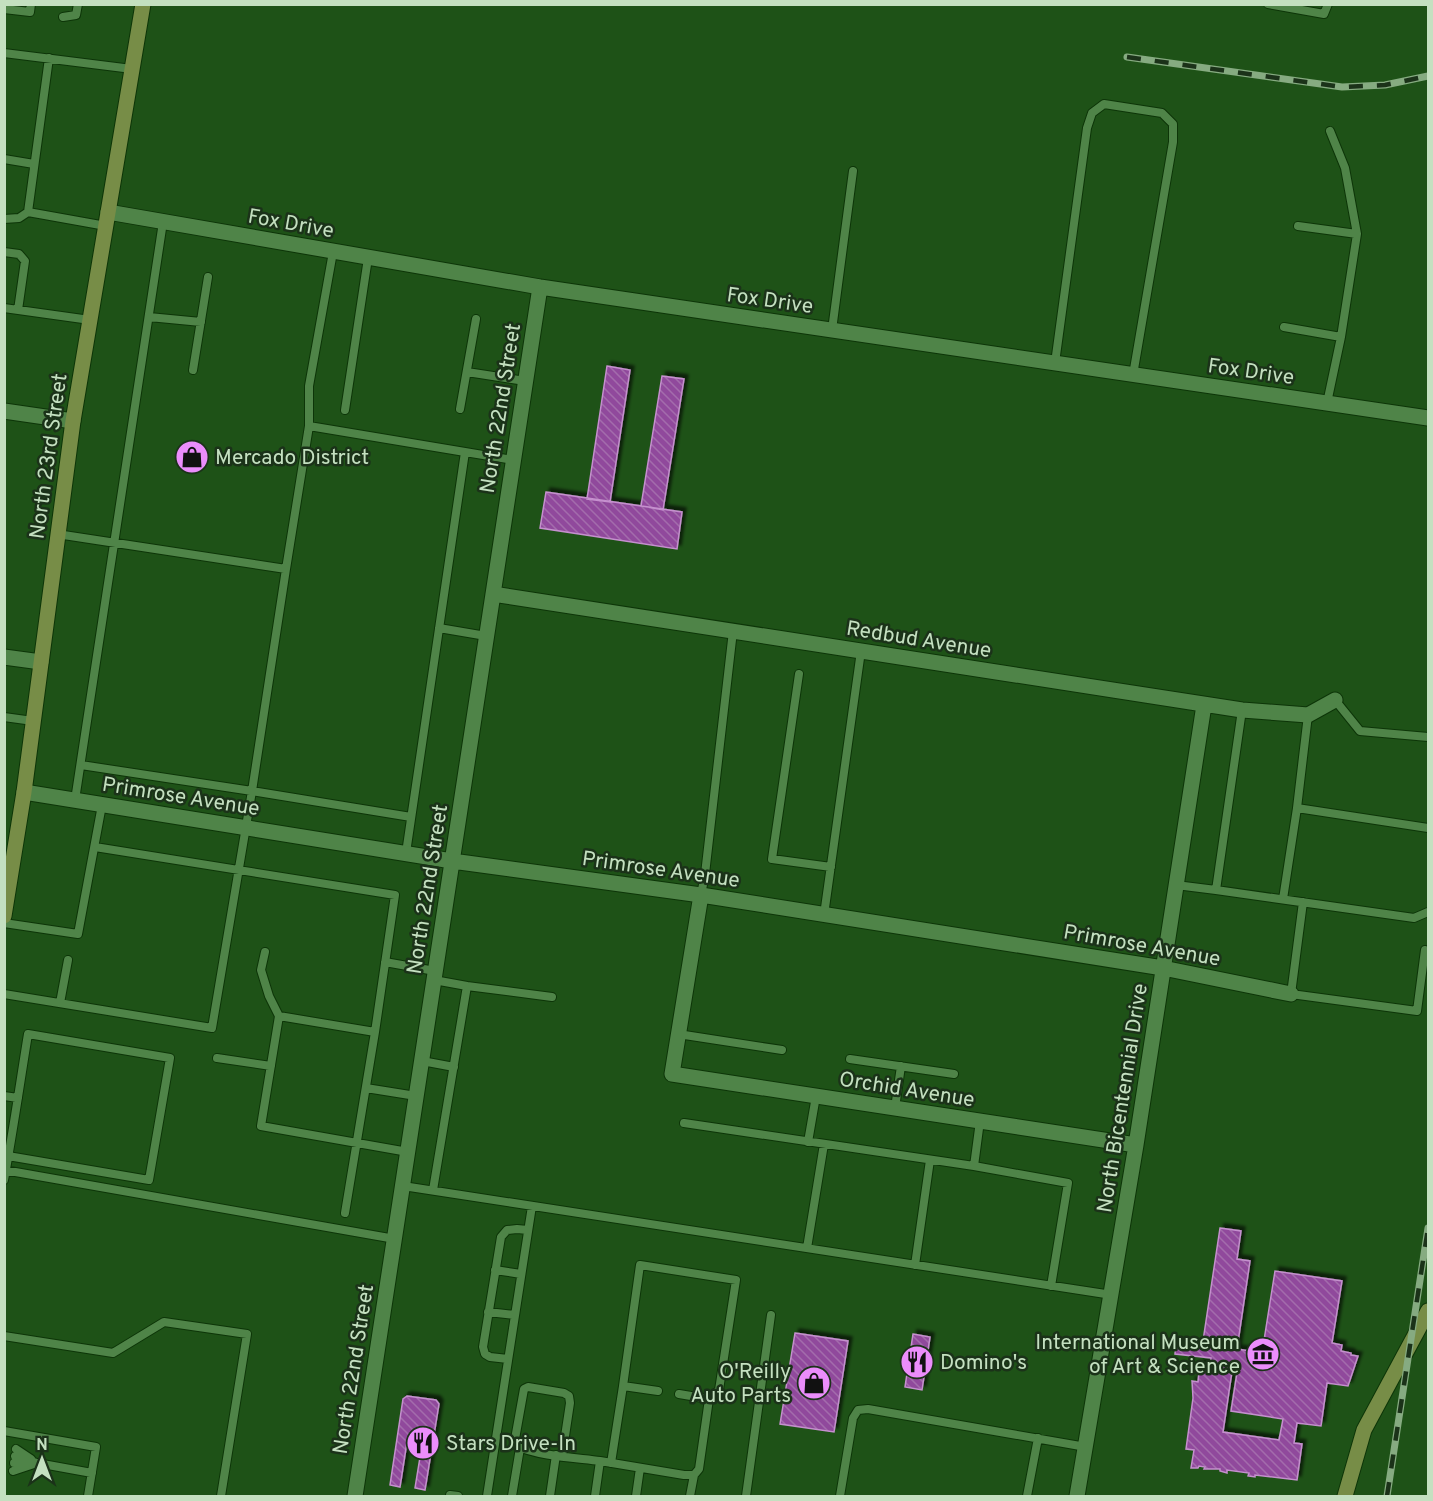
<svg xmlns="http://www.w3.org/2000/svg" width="1433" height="1501" font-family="Overpass,sans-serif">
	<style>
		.building { fill: url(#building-back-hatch); stroke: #c590ce; stroke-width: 1.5; fill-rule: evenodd; filter: url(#shadow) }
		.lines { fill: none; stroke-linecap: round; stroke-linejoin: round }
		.service-casing { stroke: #0d3508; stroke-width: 10 }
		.minor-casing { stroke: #0d3508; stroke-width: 17 }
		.secondary-casing { stroke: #0d3508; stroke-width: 17 }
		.service { stroke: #4f8448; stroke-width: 8 }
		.minor { stroke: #4f8448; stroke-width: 15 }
		.secondary { stroke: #778d47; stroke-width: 15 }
		.rail-casing { stroke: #86ab81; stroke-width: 7 }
		.rail { stroke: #1b3219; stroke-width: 4.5; stroke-dasharray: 14; stroke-linecap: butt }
		.labels { text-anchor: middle; stroke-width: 5; stroke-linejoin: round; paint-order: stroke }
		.street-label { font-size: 21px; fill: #c4e0c0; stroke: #1b3219 }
		.poi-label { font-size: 21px; fill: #c4e0c0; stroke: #1b3219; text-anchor: start }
	</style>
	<defs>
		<pattern id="building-back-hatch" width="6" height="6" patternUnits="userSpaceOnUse" patternTransform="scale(1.5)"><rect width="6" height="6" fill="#904a9c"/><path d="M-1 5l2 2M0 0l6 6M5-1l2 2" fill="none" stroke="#a36cac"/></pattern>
		<filter id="shadow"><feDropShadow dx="4" dy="-4" stdDeviation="1.5" flood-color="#0009"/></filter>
	</defs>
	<rect width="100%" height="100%" fill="#1e5217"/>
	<path class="building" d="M607,366L630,370L610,502L587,499Z
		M662,376L684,379L663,510L641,506Z
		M546,492L682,512L677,549L540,528Z
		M1220,1228L1241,1231L1237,1259L1250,1261L1237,1349L1262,1353L1275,1271L1342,1281L1332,1343L1342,1345L1341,1351L1351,1353V1355L1358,1356L1348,1386L1327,1383L1321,1426L1297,1423L1294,1443L1302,1444L1297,1480L1255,1475V1477L1248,1476L1249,1473L1227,1470V1473L1220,1471V1469H1204L1205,1467L1199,1466L1198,1468H1191L1194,1450L1186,1449L1193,1398L1192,1381L1198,1382L1200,1363L1210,1364L1211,1358L1175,1354L1176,1342L1213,1349V1342L1203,1341ZM1233,1365L1238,1366L1231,1411L1283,1419L1279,1440L1223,1432Z
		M795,1333L848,1341L834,1432L780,1424Z
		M913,1334L930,1337L922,1390L905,1387Z
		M407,1396L436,1400L439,1404L425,1490L415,1488L422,1445L407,1442L400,1487L390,1485L403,1399Z"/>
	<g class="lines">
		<defs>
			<path id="service" d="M1268,4L1324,14L1328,4
				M4,9L30,12L31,4
				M63,17L76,15L78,4
				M4,53L132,69
				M49,58L28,212L106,226
				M4,159L34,164
				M4,219L19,218L28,212
				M1298,226L1357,234
				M4,252L19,254L25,261L18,310
				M4,308L90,320
				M149,317L201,322
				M1284,327L1341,337
				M832,330L853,171
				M1055,363L1087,128L1092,113L1104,104L1162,113L1173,124V142L1133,375
				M193,370L208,277
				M467,372L525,381
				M1327,403L1341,337L1357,234L1345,168L1330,131
				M460,409L476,319
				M345,410L368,258
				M309,426V386L333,252
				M57,534L286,569L252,791L81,765
				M286,569L309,426L465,452
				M439,628L486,636
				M799,674L772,859L831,867
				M1335,700L1360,731L1428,737
				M1242,710L1216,890L1414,918L1428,912
				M1308,715L1297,808L1428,828
				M4,717L33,721
				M75,800L163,222
				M95,847L395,895L375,1032L345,1213
				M406,853L465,452L513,460
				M1176,885L1216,890
				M701,895L705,874L733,631
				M1283,899L1297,808
				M1303,902L1291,994L1417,1011L1425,950
				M824,915L861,651
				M4,923L78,934L102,805
				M265,952L261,970L269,996L279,1016
				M385,962L435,971
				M467,986L552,997
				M4,994L212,1028L252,791L411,817
				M60,1003L68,960
				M375,1032L279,1016L261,1126L408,1152
				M678,1034L782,1050
				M217,1058L271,1066
				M850,1059L954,1074
				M422,1061L454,1067
				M366,1088L416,1096
				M4,1096L18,1098
				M895,1108L901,1066
				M684,1123L974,1166L980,1121
				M808,1142L816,1096
				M974,1166L1068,1183L1051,1286
				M4,1170L395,1239
				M4,1180C13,1132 20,1083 28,1034L170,1058L149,1180L8,1156
				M403,1186L1112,1295
				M433,1190L467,986L434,980
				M807,1248L824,1144
				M915,1265L930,1160
				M495,1270L521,1274
				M488,1312L515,1315
				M4,1336L113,1353L164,1322L247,1334L221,1496
				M508,1359L490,1357L485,1354L483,1347L501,1237L507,1230L517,1229L528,1230
				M623,1386L640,1265L736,1280L719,1390L709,1399
				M4,1431L96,1447L88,1496
				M16,1449L31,1459
				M15,1456L37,1463L92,1473
				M562,1456L570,1403L569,1396L564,1393L528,1387L524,1389L515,1439L517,1446C537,1456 578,1458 600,1461
				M14,1463H29
				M611,1463L623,1386L658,1391
				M13,1471L37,1463
				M450,1495L458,1496
				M487,1496L532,1206
				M512,1496L520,1448
				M550,1496L556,1455
				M595,1496L600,1461L684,1475H694L699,1469L709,1399L679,1394
				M636,1496L640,1468
				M690,1496L694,1475
				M746,1496L771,1315
				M840,1496L853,1418L858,1410L868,1409L1086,1447
				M1027,1496L1038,1438"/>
			<path id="minor" d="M108,212L540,287L1428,418
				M4,411L73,421
				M493,594L1242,710L1308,715L1335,700
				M4,657L41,662
				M24,792L452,861L701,895L1163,968L1291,994
				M701,895L672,1074L1136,1145
				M355,1496L540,287
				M1077,1496L1136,1145L1204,705"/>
			<path id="secondary" d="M4,916L24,792L73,421L143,4
				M1345,1496L1364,1430L1428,1311"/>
		</defs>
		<use href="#service" class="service-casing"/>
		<use href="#minor" class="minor-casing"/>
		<use href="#secondary" class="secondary-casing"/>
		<use href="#service" class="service"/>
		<use href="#minor" class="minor"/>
		<use href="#secondary" class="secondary"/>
		<defs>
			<path id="rail" d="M1127,57L1342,87L1385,85L1428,76
				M1387,1496L1428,1228"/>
		</defs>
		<use href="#rail" class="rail-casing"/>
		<use href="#rail" class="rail"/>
	</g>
	<defs>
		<symbol id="shop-disc" viewBox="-11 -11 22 22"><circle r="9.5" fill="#eb8dfb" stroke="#1b3219"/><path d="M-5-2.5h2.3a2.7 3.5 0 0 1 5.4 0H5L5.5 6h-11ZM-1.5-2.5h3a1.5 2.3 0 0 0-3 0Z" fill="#111"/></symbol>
		<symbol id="museum-disc" viewBox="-11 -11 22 22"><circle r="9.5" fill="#eb8dfb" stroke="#1b3219"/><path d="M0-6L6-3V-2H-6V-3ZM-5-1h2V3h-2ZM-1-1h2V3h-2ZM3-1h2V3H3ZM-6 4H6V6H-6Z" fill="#111"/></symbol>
		<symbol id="restaurant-disc" viewBox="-11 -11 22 22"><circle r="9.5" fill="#eb8dfb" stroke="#1b3219"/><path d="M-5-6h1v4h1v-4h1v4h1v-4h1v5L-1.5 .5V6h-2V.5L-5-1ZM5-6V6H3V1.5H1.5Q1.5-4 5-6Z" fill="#111"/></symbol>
	</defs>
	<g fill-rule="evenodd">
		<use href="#shop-disc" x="173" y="438" width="38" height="38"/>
		<use href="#museum-disc" x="1244" y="1335" width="38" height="38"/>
		<use href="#restaurant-disc" x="898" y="1343" width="38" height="38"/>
		<use href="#shop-disc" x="795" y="1364" width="38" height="38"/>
		<use href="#restaurant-disc" x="404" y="1424" width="38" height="38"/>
	</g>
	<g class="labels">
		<g class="street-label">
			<text transform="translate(291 223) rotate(10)" y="7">Fox Drive</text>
			<text transform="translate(770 300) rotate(8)" y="7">Fox Drive</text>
			<text transform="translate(1251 371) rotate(8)" y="7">Fox Drive</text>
			<text transform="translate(500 408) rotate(-81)" y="7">North 22nd Street</text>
			<text transform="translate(48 456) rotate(-82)" y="7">North 23rd Street</text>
			<text transform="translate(919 639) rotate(9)" y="7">Redbud Avenue</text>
			<text transform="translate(181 796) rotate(9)" y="7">Primrose Avenue</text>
			<text transform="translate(661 869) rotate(8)" y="7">Primrose Avenue</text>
			<text transform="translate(427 889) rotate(-81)" y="7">North 22nd Street</text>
			<text transform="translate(1142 945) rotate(10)" y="7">Primrose Avenue</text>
			<text transform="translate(907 1089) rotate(9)" y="7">Orchid Avenue</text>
			<text transform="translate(1122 1098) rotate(-81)" y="7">North Bicentennial Drive</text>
			<text transform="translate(353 1369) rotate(-81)" y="7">North 22nd Street</text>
		</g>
		<g class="poi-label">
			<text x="215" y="464">Mercado District</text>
			<text x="1240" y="1349" text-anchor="end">International Museum<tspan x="1240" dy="24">of Art &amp; Science</tspan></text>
			<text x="940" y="1369">Domino's</text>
			<text x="791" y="1378" text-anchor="end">O'Reilly<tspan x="791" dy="24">Auto Parts</tspan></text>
			<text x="446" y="1450">Stars Drive-In</text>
		</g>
	</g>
	<rect width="1433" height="1501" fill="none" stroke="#c4e0c0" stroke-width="12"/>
	<g transform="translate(42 1459)" stroke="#1b3219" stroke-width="4.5" paint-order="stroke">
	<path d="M0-4.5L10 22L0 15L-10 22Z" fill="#c4e0c0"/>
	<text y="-9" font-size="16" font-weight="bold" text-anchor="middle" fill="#c4e0c0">N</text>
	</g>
</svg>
